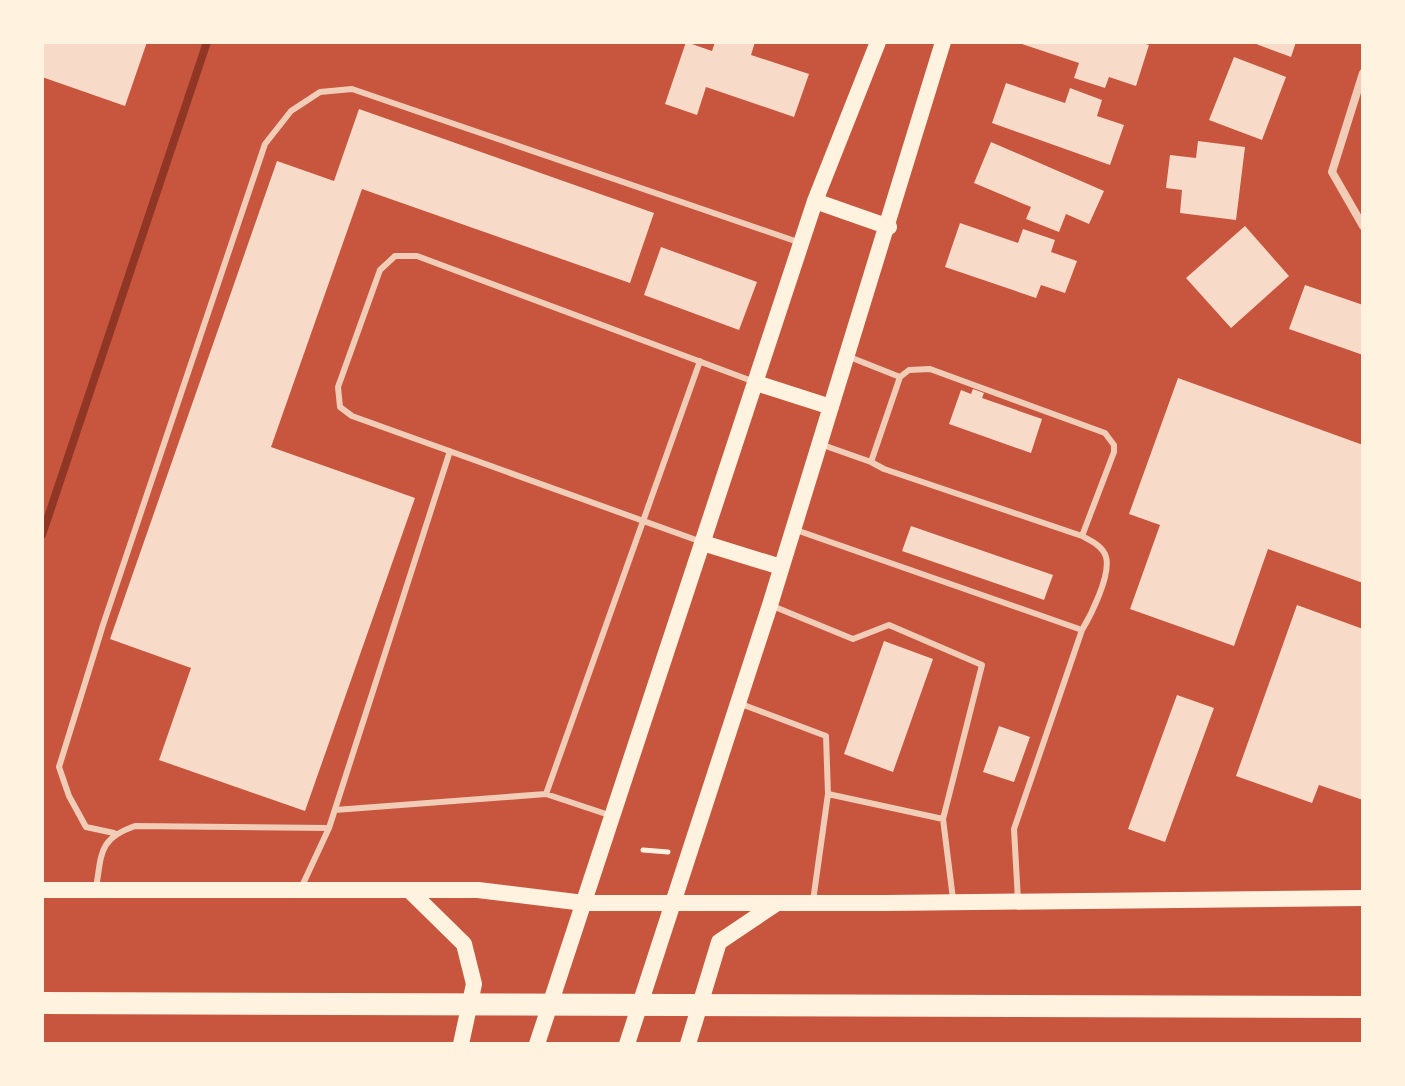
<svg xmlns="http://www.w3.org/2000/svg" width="1405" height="1086" font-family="'Open Sans',sans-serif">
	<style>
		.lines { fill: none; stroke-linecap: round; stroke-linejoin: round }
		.stream { stroke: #8f3625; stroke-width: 8 }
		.building { fill: #f7dbc8 }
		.path { stroke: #fff3e0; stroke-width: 5 }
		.service { stroke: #f1ccb7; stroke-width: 6 }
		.minor { stroke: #f1ccb7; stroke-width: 8 }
		.secondary { stroke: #fff3e0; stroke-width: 16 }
		.motorway { stroke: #fff3e0; stroke-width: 22 }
	</style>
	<rect width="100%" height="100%" fill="#c8553d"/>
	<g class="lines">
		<path class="stream" d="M42,535L207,42"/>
	</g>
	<path class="building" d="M42,42H147L125,106L42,77Z
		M686,42L712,51L715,42H755L751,55L809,74L794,117L706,87L697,115L665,104Z
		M1016,42H1139L1149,45L1136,86L1109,77L1105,88L1074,78L1079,63Z
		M1251,42H1296L1291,57Z
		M1234,57L1286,77L1262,140L1209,120Z
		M1006,83L1065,103L1070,88L1102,100L1097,116L1124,125L1110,165L992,123Z
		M359,109L654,213L630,283L362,189L271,447L415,498L305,811L159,760L191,668L110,639L277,161L334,181Z
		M1198,141L1245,147L1236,220L1180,213L1182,190L1166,188L1170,155L1196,158Z
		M991,142L1104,191L1089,224L1066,214L1059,232L1026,219L1031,207L974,183Z
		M960,223L1018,243L1023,229L1055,240L1051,252L1077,261L1065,293L1041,285L1036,298L945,267Z
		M1245,226L1289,276L1231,328L1186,278Z
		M661,247L757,282L739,330L644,295Z
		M1305,285L1363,305V355L1289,329Z
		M1178,378L1363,445V583L1268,549L1234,646L1130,609L1160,525L1129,514Z
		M973,389L984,393L982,398L1042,419L1031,453L949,424L961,390L971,394Z
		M911,526L1053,575L1044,600L902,551Z
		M1297,605L1363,629V800L1319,785L1312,803L1236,776Z
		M884,641L933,659L893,772L844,754Z
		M1177,695L1214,708L1165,842L1128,829Z
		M999,726L1030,737L1014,782L983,772Z"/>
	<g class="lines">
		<path class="path" d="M643,850L668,852"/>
		<path class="service" d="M900,377L909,370L930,369L1105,433L1114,445V452L1082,536
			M820,444L871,462L900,377L847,356
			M871,462L884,469L1082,536C1091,541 1103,546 1106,557C1111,575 1091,615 1082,630
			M796,530L1082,630L1014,829L1018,900
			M699,541L352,416L340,407L338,387L380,270L395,256H417L752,381
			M770,605L853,639L889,625L982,665L943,819L953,899
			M741,704L826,736L828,794L813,901
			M546,794L700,361
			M828,794L943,819
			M335,810L546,794L609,815
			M114,833L86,827L69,796L59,767L103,625L265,144L291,111L320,92L352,89L798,242
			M302,886L329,828L450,451
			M96,888C102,853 98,839 135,826L329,828"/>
		<path class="minor" d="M1363,73L1332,172L1363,226"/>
		<path class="secondary" d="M815,201L889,227
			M756,383L831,407
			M703,543L781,567
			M42,890H478L584,903H887L1363,898
			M409,890L464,944L474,984L461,1044
			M537,1044L815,201L878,42
			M627,1044L770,605L943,42
			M688,1044L719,942L777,903"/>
		<path class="motorway" d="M42,1003L1363,1007"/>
	</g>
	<rect width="1405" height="1086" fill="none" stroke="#fff3e0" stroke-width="88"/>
</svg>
